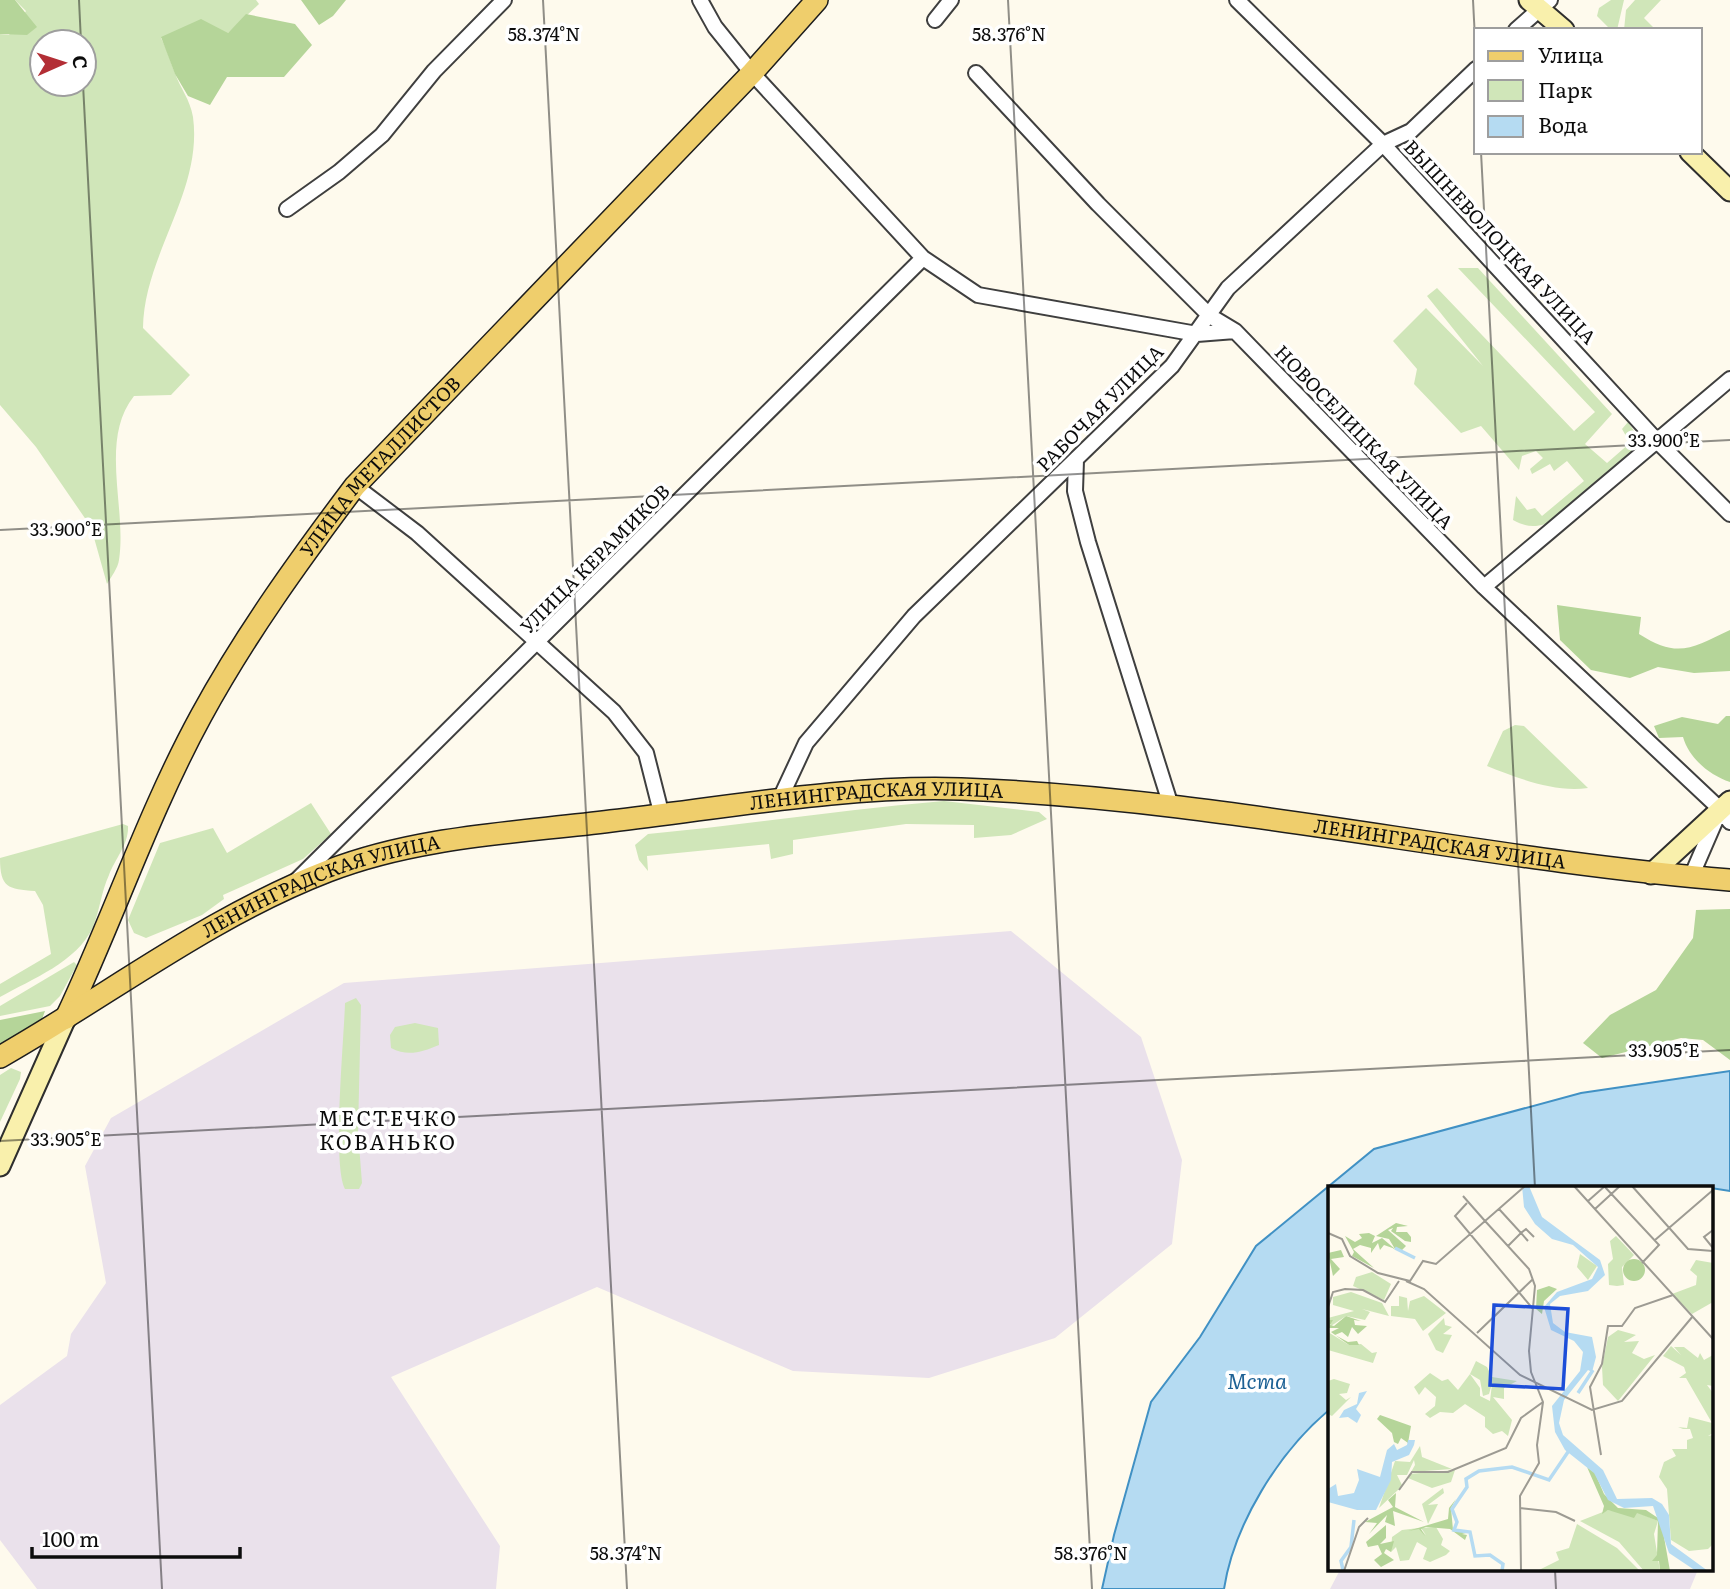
<svg xmlns="http://www.w3.org/2000/svg" width="1730" height="1589" font-family="Literata,serif">
	<style>
		.industrial { fill: #eae1eb }
		.green { fill: #d0e6b9; fill-rule: evenodd }
		.forest { fill: #b5d599 }
		.water { fill: #b5dbf2; stroke: #4191c4; stroke-width: 2 }
		.lines { fill: none; stroke-linecap: round; stroke-linejoin: round }
		.street-casing { stroke: #3f3f3f; stroke-width: 18 }
		.secondary-casing { stroke: #2e2e2e; stroke-width: 23 }
		.primary-casing { stroke: #1d1d1d; stroke-width: 24 }
		.street { stroke: #fff; stroke-width: 14 }
		.secondary { stroke: #f9f0ac; stroke-width: 19 }
		.primary { stroke: #efce6c; stroke-width: 21 }
		.ticks { fill: none; stroke: #0c0c0c; stroke-width: 2; stroke-opacity: 0.45 }
		.labels { text-anchor: middle; stroke-width: 7; stroke-linejoin: round; paint-order: stroke }
		.street-label { font-size: 19px; fill: #0c0c0c; stroke: #fff }
		.neighbourhood-label { font-size: 21px; letter-spacing: 2px; fill: #0c0c0c; stroke: #fff }
		.water-label { font-size: 21px; font-style: italic; fill: #1e6295; stroke: #fff }
		.inset-river { fill: none; stroke: #b5dbf2; stroke-width: 3.5 }
		.inset-road { fill: none; stroke: #9d9b93; stroke-width: 2 }
		.view { fill: #1d4ed8; fill-opacity: 0.15; stroke: #1d4ed8; stroke-width: 3.5 }
		.inset-edge { fill: none; stroke: #0c0c0c; stroke-width: 3.5 }
		.ticks-label { font-size: 18px; text-anchor: middle; fill: #0c0c0c; stroke: #fff; stroke-width: 7; stroke-linejoin: round; paint-order: stroke }
	</style>
	<rect width="100%" height="100%" fill="#fefaed"/>
	<path class="industrial" d="M1011,931L1141,1037L1182,1160L1172,1244L1055,1338L929,1378L793,1371L597,1287L391,1377L500,1546L496,1589H37L0,1540V1405L67,1356L71,1334L106,1283L85,1166L111,1118L344,983Z
		M1340,1570H1692L1697,1572L1690,1589H1330Z"/>
	<path class="green" d="M15,0H256L259,4L228,33L161,38C167,49 170,61 175,73C180,88 190,99 193,117C203,192 144,254 143,328L190,375L171,395L134,396C99,440 127,508 119,560C118,568 111,577 107,584L91,527L36,447L0,405V34L9,35L26,11ZM42,42H84V84H42Z
		M1611,0H1624L1617,30H1611L1597,16L1599,8Z
		M1635,0H1661L1644,18L1656,30H1624L1626,10Z
		M1458,268H1478L1612,414L1585,444L1607,463L1630,443L1622,429L1628,422L1642,443C1627,462 1567,516 1545,524C1533,528 1524,526 1513,520L1516,496L1527,510L1535,508L1542,516L1584,481L1567,461L1554,471L1550,464L1532,474L1530,469L1543,458L1536,451L1522,456L1519,470L1481,426L1461,433L1414,384L1417,369L1393,341L1426,308L1483,366L1427,296L1437,288L1574,431L1595,412Z
		M1515,725L1524,726L1588,788C1555,793 1517,778 1487,766L1503,731Z
		M944,801L1039,812L1047,819L1011,835L974,838V825L906,824L793,840V854L771,859L769,844L647,856L648,871L639,860L635,845L648,834C747,825 845,809 944,801Z
		M311,803L331,834L303,859L223,895L224,899L202,915L146,938L134,933L128,920L160,843L213,828L227,853Z
		M123,824L128,826C129,844 115,859 109,875C101,892 100,910 93,927C77,962 32,979 0,997V984L51,954L43,905L35,891C8,889 0,888 0,858Z
		M74,962L77,965L60,996L50,1006L0,1016V1006Z
		M356,998L361,1005L358,1132L362,1183L359,1189H345C332,1165 344,1039 345,1003Z
		M415,1023L438,1028L439,1045C422,1052 408,1057 391,1048L390,1035L395,1027Z
		M11,1068L21,1072L20,1079L0,1122V1075Z"/>
	<path class="forest" d="M0,0H15L37,27L27,35L0,34Z
		M301,0H346L333,16L319,25Z
		M246,14L295,24L312,45L284,77H227L210,105L188,96L175,74L161,37L201,19L228,33Z
		M1557,605L1641,617L1639,634C1678,659 1692,648 1730,630V671L1694,673L1658,667L1630,678L1591,670L1560,640Z
		M1726,716H1730V782C1709,775 1689,758 1683,737L1659,738L1654,726L1682,717L1718,724Z
		M1730,909V1060L1703,1040L1681,1038L1602,1058L1583,1043L1610,1015L1656,990L1693,938L1696,910Z
		M45,1011L41,1022L0,1044V1020Z"/>
	<path class="water" d="M1730,1071V1191L1711,1188H1329V1410C1279,1452 1234,1524 1224,1589H1102L1114,1535L1151,1402L1200,1337L1256,1246L1374,1149L1581,1093Z"/>
	<g class="lines">
		<defs>
			<path id="street" d="M700,0L715,27L752,73L923,258L978,295L1197,334L1235,331
				M1237,0L1383,144L1658,442L1730,514
				M935,20L951,0
				M1516,30L1550,0
				M976,73L1098,204L1210,316L1235,331L1484,587L1720,809L1730,822
				M287,209L339,172L382,135L434,71L504,0
				M1076,460L1075,491L1088,542L1171,806
				M355,486L417,533L614,712L646,753L662,816
				M1484,587L1730,379
				M779,801L806,743L914,616L1172,366L1228,288L1383,144L1411,131L1476,69
				M1691,877L1717,817
				M297,880L923,258"/>
			<path id="secondary" d="M1529,0L1564,30
				M1690,152L1730,191
				M1651,874L1730,801
				M0,1166L65,1020"/>
			<g id="primary">
				<path id="s1" d="M66,1018C113,919 148,813 201,716C245,635 300,559 355,486L752,73L817,0"/>
				<path id="s2" d="M0,1057C109,995 211,916 328,871C418,836 517,833 611,821C724,808 848,785 961,789C1219,798 1473,859 1730,880"/>
			</g>
		</defs>
		<use href="#street" class="street-casing"/>
		<use href="#secondary" class="secondary-casing"/>
		<use href="#primary" class="primary-casing"/>
		<use href="#street" class="street"/>
		<use href="#secondary" class="secondary"/>
		<use href="#primary" class="primary"/>
	</g>
	<path class="ticks" d="M79,0L81,42M543,0L627,1589M1008,0L1092,1589M1473,0L1476,59M83,84L162,1589M1481,152L1535,1188M0,530L1730,440M0,1141L1730,1050M1555,1570L1556,1589"/>
	<g class="labels">
		<g class="street-label">
			<text transform="translate(1500 242) rotate(47)" y="7">ВЫШНЕВОЛОЦКАЯ УЛИЦА</text>
			<text transform="translate(1100 408) rotate(-45)" y="7">РАБОЧАЯ УЛИЦА</text>
			<text transform="translate(1364 437) rotate(46)" y="7">НОВОСЕЛИЦКАЯ УЛИЦА</text>
			<text dy="7" stroke="none"><textPath href="#s1" startOffset="639">УЛИЦА МЕТАЛЛИСТОВ</textPath></text>
			<text transform="translate(595 559) rotate(-45)" y="7">УЛИЦА КЕРАМИКОВ</text>
			<text dy="7" stroke="none"><textPath href="#s2" startOffset="933">ЛЕНИНГРАДСКАЯ УЛИЦА</textPath></text>
			<text dy="7" stroke="none"><textPath href="#s2" startOffset="1500">ЛЕНИНГРАДСКАЯ УЛИЦА</textPath></text>
			<text dy="7" stroke="none"><textPath href="#s2" startOffset="366">ЛЕНИНГРАДСКАЯ УЛИЦА</textPath></text>
		</g>
		<g class="neighbourhood-label">
			<text x="388" y="1126">МЕСТЕЧКО<tspan x="388" dy="24">КОВАНЬКО</tspan></text>
		</g>
		<g class="water-label">
			<text x="1257" y="1389">Мста</text>
		</g>
	</g>
	<g transform="translate(1328 1186)">
		<rect width="385" height="385" fill="#fefaed"/>
		<path d="M288,50L306,69L294,81L296,99L289,100L281,99L280,78L285,73L282,55ZM252,68L269,80L260,94L249,81ZM368,74L385,77V116L364,128L344,108L368,99L369,90L362,84ZM44,86L63,98L56,114L25,100L28,91ZM23,106L54,117L61,130L34,123L42,126L37,134L18,130L3,140L0,132L26,125L5,119V111ZM71,110L79,112L80,125L82,115L96,110L118,127L95,145L87,133L63,130V120H71ZM116,132L117,139L124,141L115,148L124,149L115,167L108,164L100,148ZM290,144L308,149L296,156L311,155L304,167L316,173L327,169L290,215L275,199L274,181L280,151ZM0,146L21,159L33,158L44,167L49,166L45,177L0,164ZM343,160L353,169L346,161H356L370,172L372,167L376,174L385,169V200L379,199L385,207V247L380,250L385,249V358L380,363L361,365L343,354L339,303L331,291L336,276L348,270L344,263H359V254L365,252L362,243H355L350,241L359,242L361,231L384,237L358,192H351L358,187L356,181L335,170ZM148,175L159,181L164,191L189,195L176,202V213L165,211L184,234L180,250L174,245L165,248L157,241V231L137,218L125,227L112,226L102,232L97,228L107,220L108,211L97,201L91,209L86,201L102,187L114,195L120,193L130,204L142,188L152,202V210L162,215L164,198L161,208L155,210L152,194L142,188ZM6,193L22,198L19,207L11,208L18,214L23,211L4,230L0,228V195ZM92,260L94,271L124,283L83,286L87,279L86,274L79,289H69L74,299L71,303L51,322L67,275L82,276ZM127,284L123,296L104,302L80,292L81,288ZM115,302L116,307L100,319L110,318L100,338L94,318ZM280,324L311,327L330,335L326,348L332,385H316L291,356L252,335ZM249,338L289,362L312,385H209L231,374L228,366L241,362ZM108,341L115,353L113,359L122,365L118,369L102,376L95,373L99,362L89,356L81,374L72,375L68,361L63,366L64,351L74,344L91,342L98,349L93,342Z" fill="#d0e6b9"/>
		<path d="M68,37L80,40L69,41L68,46H79L83,51V56L77,55L63,45L65,42L60,44L78,60L73,65L56,59L52,64L50,57L43,67V62L32,59L25,63L46,82L24,70L26,66L17,50L27,56L34,52L31,48L41,47L47,50L44,57L54,52L67,63L61,53L48,50ZM13,64L16,71L3,73L12,83L5,90L0,67ZM295 84a11 11 0 1 1 22 0a11 11 0 1 1-22 0ZM221,100L229,103L216,115L214,128L208,123L209,104ZM18,130L33,135L26,134L27,139L39,140L30,148L24,141L20,151L14,146L7,149L20,156L29,155L31,159H21L3,146L11,142H0V134H5L2,139L6,140ZM52,229L83,240L80,257L73,252L70,258L66,256L64,247L49,233ZM259,281L267,287L276,308L290,322L318,324L333,334L342,385H332L331,375H324L329,369L330,335L309,327L306,332L280,324L274,328L276,320ZM68,307L67,321L96,336L65,325L67,340L57,336L59,329L41,348L49,337L37,336L65,321L60,314ZM128,313L123,322L125,344L142,346L134,348L139,349L137,354L122,343L98,341L93,343L97,350L91,343L80,345L120,333L121,322ZM58,339V352L52,358L66,355L63,366L58,363L56,367L66,374L53,381L46,374L54,368L50,359L40,361L38,356Z" fill="#b5d599"/>
		<path d="M194,0H201L214,31L272,74L277,89L260,105L232,110L222,118L225,137L237,146L264,151L268,171L264,186L260,184L236,214L231,237L235,249L275,284L289,313L324,312L334,318L341,329L343,358L380,385H368L341,367L325,320L296,322L280,314L266,287L237,264L227,246L224,220L252,185L255,166L246,155L223,144L216,121L229,106L264,93L270,81L245,59L224,53L207,38L196,21ZM39,205L28,223L33,229L29,237L20,231L11,232L16,224L29,218L31,207ZM80,254H87L86,259L81,269L64,276L63,294L48,324H29L0,316V303L8,298L10,310L26,307L31,294L29,283L52,291L59,264L66,258L69,264L79,259Z" fill="#b5dbf2"/>
		<path class="inset-river" d="M67,62L87,72M250,207L265,184M15,384L13,375L23,361L26,334M174,385L175,378L162,369L147,370L142,346L126,344L129,336L124,323L139,301L138,293L151,285L184,281L221,294L242,263"/>
		<path class="inset-road" d="M246,0L385,153M276,0L331,59L314,77M304,0L360,63L385,65M135,10L157,35M260,15L277,0M139,17L127,30L205,123M171,23L193,47L180,60M267,23L292,0M157,35L201,83L207,100L201,165L203,186L215,216L209,259L211,277L192,310L193,385M385,44L376,51L385,62M0,47L14,53L22,70L50,87L82,95L95,75L108,78L197,0M327,54L385,4M200,55L193,47L198,43L206,51M78,95L96,103L192,189L264,224L294,215L365,130M0,121L5,106L17,103L35,104L57,116L71,95M149,147L205,93M273,269L262,201L274,178L280,140H294L307,122L345,109M71,304L84,286H120L178,262L193,232L215,216M192,322L228,326L247,335M16,385L31,341L40,332"/>
		<path class="view" d="M166,119L240,123L235,203L162,199Z"/>
		<rect width="385" height="385" class="inset-edge"/>
	</g>
	<g class="ticks-label">
		<text x="544" y="41">58.374°N</text>
		<text x="1009" y="41">58.376°N</text>
		<text x="1664" y="447">33.900°E</text>
		<text x="66" y="536">33.900°E</text>
		<text x="1664" y="1057">33.905°E</text>
		<text x="66" y="1146">33.905°E</text>
		<text x="626" y="1560">58.374°N</text>
		<text x="1091" y="1560">58.376°N</text>
	</g>
	<rect x="1474" y="28" width="228" height="126" fill="#ffffff" stroke="#9e9e9e" stroke-width="2"/>
	<rect x="1488" y="51" width="35" height="10" fill="#efce6c" stroke="#9e9e9e" stroke-width="2"/>
	<text x="1538" y="63" font-size="21" fill="#0c0c0c">Улица</text>
	<rect x="1488" y="80" width="35" height="21" fill="#d0e6b9" stroke="#9e9e9e" stroke-width="2"/>
	<text x="1538" y="98" font-size="21" fill="#0c0c0c">Парк</text>
	<rect x="1488" y="116" width="35" height="21" fill="#b5dbf2" stroke="#9e9e9e" stroke-width="2"/>
	<text x="1538" y="133" font-size="21" fill="#0c0c0c">Вода</text>
	<g transform="translate(63 63) rotate(87)"><circle r="33" fill="#ffffff" stroke="#9e9e9e" stroke-width="2"/>
	<path d="M0-5L12 26L0 18L-12 26Z" fill="#b32e35"/>
	<text y="-10" font-size="19" font-weight="bold" text-anchor="middle" fill="#0c0c0c">С</text>
	</g>
	<path d="M32 1547v10h208v-10" fill="none" stroke="#0c0c0c" stroke-width="3.5"/>
	<text x="42" y="1547" font-size="21" fill="#0c0c0c" stroke="#ffffff" stroke-width="5" paint-order="stroke">100 m</text>
</svg>
